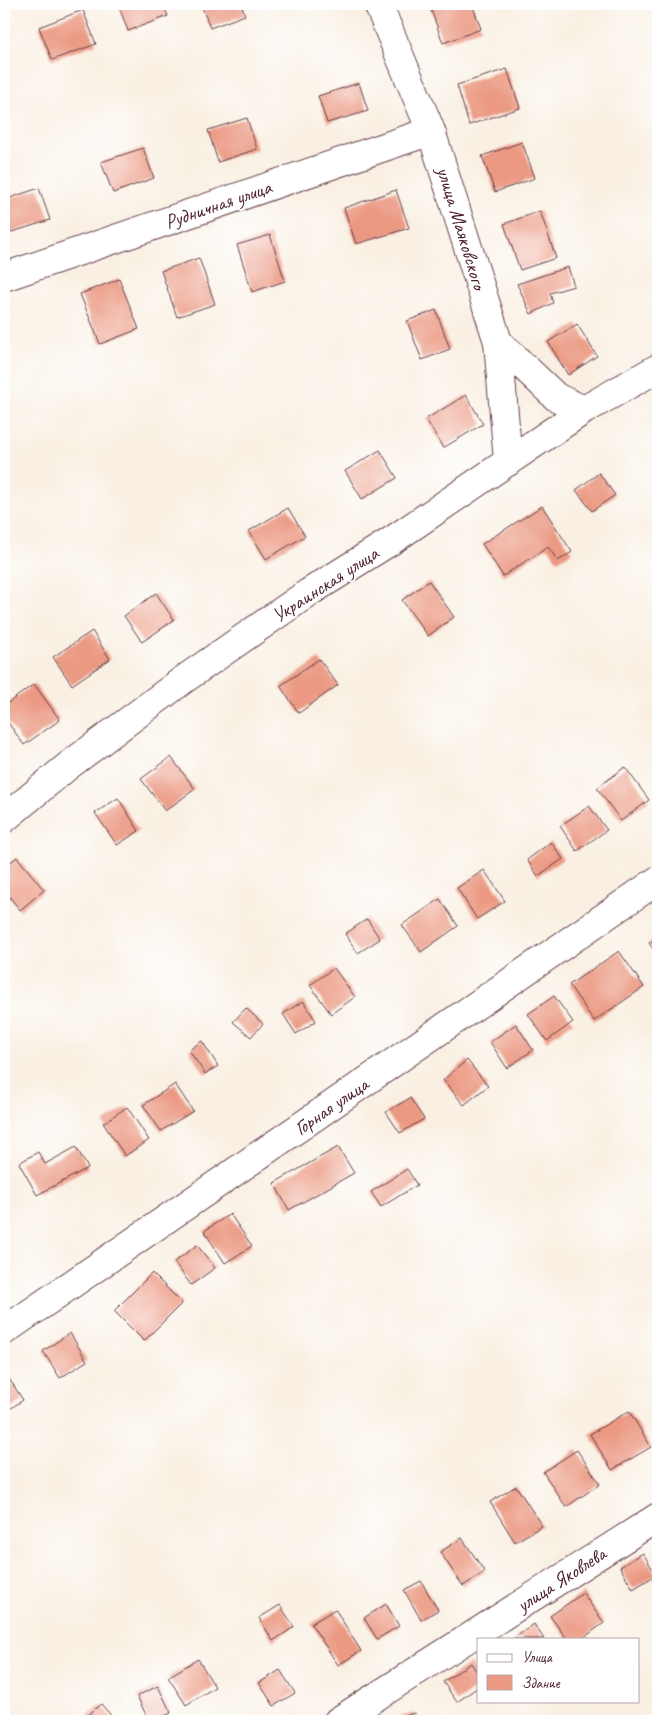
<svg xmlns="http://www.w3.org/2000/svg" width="662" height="1725" font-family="Caveat,sans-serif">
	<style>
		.building { fill: #eb9982 }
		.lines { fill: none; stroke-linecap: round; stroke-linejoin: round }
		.minor-casing { stroke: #643e47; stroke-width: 30 }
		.minor { stroke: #fff; stroke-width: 28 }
		.labels { text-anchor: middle; stroke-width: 4; stroke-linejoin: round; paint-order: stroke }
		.street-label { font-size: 20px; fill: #4a1f2b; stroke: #fff }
	</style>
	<rect width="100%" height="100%" fill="#fff"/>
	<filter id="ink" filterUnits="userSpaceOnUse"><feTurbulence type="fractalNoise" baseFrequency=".02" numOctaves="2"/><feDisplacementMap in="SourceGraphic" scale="10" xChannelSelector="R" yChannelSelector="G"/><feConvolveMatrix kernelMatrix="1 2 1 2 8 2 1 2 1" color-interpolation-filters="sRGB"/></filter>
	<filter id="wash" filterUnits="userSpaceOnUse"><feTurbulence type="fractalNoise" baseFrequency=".0096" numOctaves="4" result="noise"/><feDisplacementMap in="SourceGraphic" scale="20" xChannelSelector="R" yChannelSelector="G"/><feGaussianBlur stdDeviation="1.12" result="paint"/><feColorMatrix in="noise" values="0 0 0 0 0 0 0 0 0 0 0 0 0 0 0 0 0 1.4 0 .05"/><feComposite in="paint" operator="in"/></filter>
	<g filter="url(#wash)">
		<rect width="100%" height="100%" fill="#f9f0e3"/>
		<g id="blocks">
			<path class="building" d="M118,4H163L168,16L128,31Z
				M201,4H241L245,15L210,28Z
				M438,4H472L481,29L443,43L430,7Z
				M83,10L96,44L52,60L39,27Z
				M507,69L520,108L469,125L457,85Z
				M359,83L368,111L327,123L318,96Z
				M247,118L257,149L218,162L208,130Z
				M522,142L535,178L495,192L482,156Z
				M143,148L154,178L113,193L101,162Z
				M39,188L50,220L9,233L4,218V200Z
				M396,190L409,228L356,244L344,208Z
				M540,211L556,258L520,270L504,224Z
				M270,235L285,281L252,292L237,245Z
				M199,258L215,304L177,317L161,271Z
				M568,267L574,286L550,293L553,303L531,314L517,284Z
				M119,279L139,329L100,344L80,294Z
				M436,310L450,349L422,360L407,321Z
				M577,324L597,356L568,375L548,342Z
				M466,395L483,424L443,448L426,419Z
				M380,450L397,478L362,499L345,471Z
				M599,473L615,495L592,511L576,490Z
				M542,506L572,552L558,561L548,547L503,576L482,544Z
				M288,508L305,536L266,559L249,531Z
				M429,581L454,617L428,636L402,600Z
				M156,593L174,620L142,642L124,616Z
				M92,631L110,659L72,685L53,657Z
				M319,659L338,685L299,713L280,686Z
				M34,684L60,720L24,745L4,717V706Z
				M171,757L195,789L165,811L141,779Z
				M625,767L649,800L621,821L597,788Z
				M118,798L139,831L117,845L95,813Z
				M589,806L607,830L577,851L560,826Z
				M551,842L563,859L538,876L527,860Z
				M17,857L44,890L20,910L4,890V867Z
				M484,870L505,901L477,919L457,888Z
				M440,899L458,926L421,952L402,925Z
				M367,919L380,939L358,953L345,934Z
				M658,937V956L649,943Z
				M619,951L644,987L594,1021L569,985Z
				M334,968L355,997L331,1014L310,985Z
				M554,996L573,1022L547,1041L528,1014Z
				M303,1001L316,1021L296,1034L283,1014Z
				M246,1008L263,1024L251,1037L233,1022Z
				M516,1024L533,1050L507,1068L490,1042Z
				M202,1041L218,1066L205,1074L189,1050Z
				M467,1060L488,1086L464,1105L443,1080Z
				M175,1084L193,1111L161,1131L143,1105Z
				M410,1098L424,1119L400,1133L386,1112Z
				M127,1107L149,1140L125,1156L103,1123Z
				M76,1147L88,1168L37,1195L19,1163L38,1152L45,1164Z
				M338,1147L354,1173L289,1210L274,1183Z
				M407,1169L417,1185L381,1207L371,1192Z
				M230,1214L252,1246L225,1263L204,1231Z
				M197,1245L215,1268L191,1285L174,1262Z
				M152,1273L182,1303L144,1341L114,1311Z
				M70,1333L87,1361L60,1378L43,1351Z
				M4,1371L23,1400L4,1413Z
				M629,1411L651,1447L612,1470L590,1434Z
				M577,1450L600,1484L566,1507L543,1472Z
				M516,1486L542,1526L515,1542L490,1502Z
				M462,1538L485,1572L463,1586L440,1552Z
				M643,1553L656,1575L633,1589L620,1567Z
				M421,1581L438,1610L421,1620L404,1590Z
				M583,1593L604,1623L582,1639H567L550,1616Z
				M386,1604L399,1626L377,1639L364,1618Z
				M280,1605L294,1627L273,1641L259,1618Z
				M335,1609L361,1651L338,1665L311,1624Z
				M534,1624L544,1639H513Z
				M198,1659L215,1687L186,1705L168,1677Z
				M471,1663L478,1674V1687L457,1702L443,1682Z
				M280,1670L295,1693L274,1706L259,1683Z
				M158,1686L171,1713L154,1721H149L137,1696Z
				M101,1704L116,1721H81Z
				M414,1713L416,1721H386Z"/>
		</g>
	</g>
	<g filter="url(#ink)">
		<use href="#blocks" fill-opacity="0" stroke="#643e47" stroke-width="1"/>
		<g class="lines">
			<defs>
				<path id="minor" d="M378,4L431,131L498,342L508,462
					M4,277L431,131
					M498,342L556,397L584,410
					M4,819L68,766L183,680L308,593L391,541L584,410L658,368
					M4,1331L658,880
					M338,1721L658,1517"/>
			</defs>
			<use href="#minor" class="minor-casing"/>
			<use href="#minor" class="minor"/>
		</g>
	</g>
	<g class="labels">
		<g class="street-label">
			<text transform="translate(218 204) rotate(-19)" y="7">Рудничная улица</text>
			<text transform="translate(462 228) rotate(73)" y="7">улица Маяковского</text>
			<text transform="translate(325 584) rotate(-33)" y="7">Украинская улица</text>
			<text transform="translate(331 1106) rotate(-35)" y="7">Горная улица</text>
			<text transform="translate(561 1579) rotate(-33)" y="7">улица Яковлева</text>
		</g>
	</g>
	<rect width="662" height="1725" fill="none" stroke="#fff" stroke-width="20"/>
	<rect x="477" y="1638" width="162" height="65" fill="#ffffff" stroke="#b7a5aa"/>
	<rect x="487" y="1654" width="25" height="8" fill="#ffffff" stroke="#b7a5aa"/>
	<text x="522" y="1662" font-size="15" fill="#4a1f2b">Улица</text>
	<rect x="487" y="1675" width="25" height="15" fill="#eb9982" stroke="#b7a5aa"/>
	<text x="522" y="1688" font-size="15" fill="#4a1f2b">Здание</text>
</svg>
